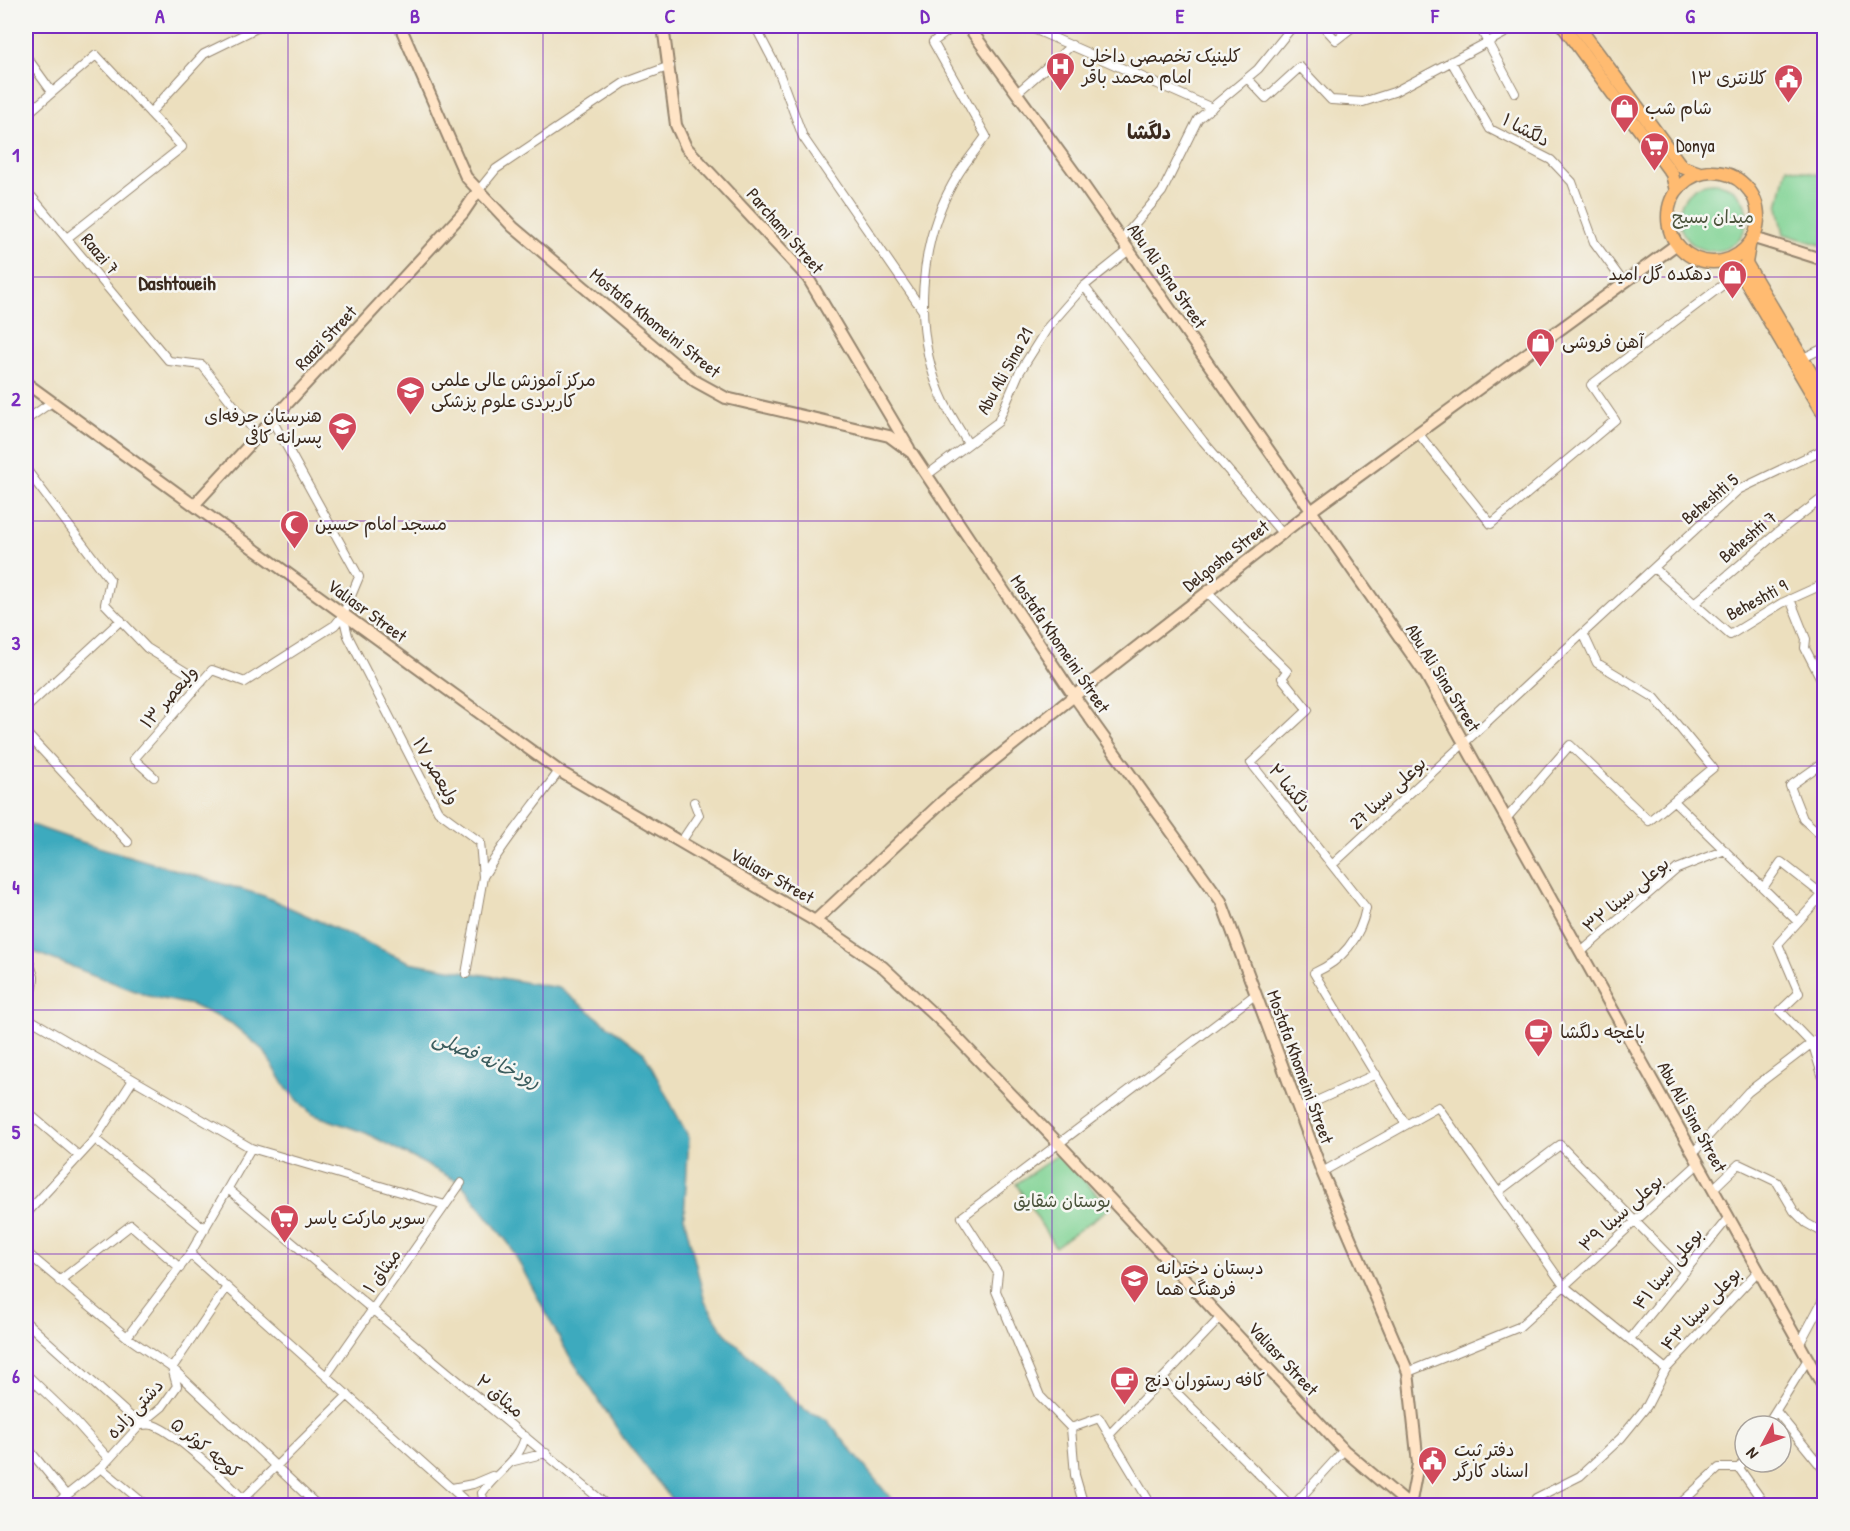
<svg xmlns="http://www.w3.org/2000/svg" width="1850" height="1531" font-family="'Patrick Hand','Playpen Sans Arabic',sans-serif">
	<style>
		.green { fill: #81d394; stroke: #5e7e59; stroke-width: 1.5 }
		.water { fill: #3eaabe; stroke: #3c6a6e; stroke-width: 1.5 }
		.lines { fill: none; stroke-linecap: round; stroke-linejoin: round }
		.street-casing { stroke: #94846e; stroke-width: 10 }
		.secondary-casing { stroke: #94846e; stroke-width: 14 }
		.primary-casing { stroke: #94846e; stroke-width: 15 }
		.street { stroke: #fff; stroke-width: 8 }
		.secondary { stroke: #ffe4c6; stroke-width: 10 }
		.primary { stroke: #ffbb71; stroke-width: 12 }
		.grid { fill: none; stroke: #7b2cbf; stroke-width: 1.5; stroke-opacity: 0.55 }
		.labels { text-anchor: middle; stroke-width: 5; stroke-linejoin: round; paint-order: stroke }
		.poi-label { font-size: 18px; fill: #3b2a1e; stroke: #f6f6f2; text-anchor: start }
		.street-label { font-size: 18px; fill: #3b2a1e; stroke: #f6f6f2 }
		.park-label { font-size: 18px; fill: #4c543c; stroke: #f6f6f2 }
		.neighbourhood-label { font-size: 20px; font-weight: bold; fill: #3b2a1e; stroke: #f6f6f2 }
		.water-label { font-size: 20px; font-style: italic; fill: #3c5d5e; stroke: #f6f6f2 }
		.neatline { fill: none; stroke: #7b2cbf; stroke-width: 2 }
		.grid-label { font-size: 20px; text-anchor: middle; font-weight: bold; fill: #7b2cbf }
	</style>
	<rect width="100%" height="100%" fill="#f6f6f2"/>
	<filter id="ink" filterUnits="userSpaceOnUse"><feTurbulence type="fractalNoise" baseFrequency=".0167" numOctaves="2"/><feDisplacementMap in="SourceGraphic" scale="12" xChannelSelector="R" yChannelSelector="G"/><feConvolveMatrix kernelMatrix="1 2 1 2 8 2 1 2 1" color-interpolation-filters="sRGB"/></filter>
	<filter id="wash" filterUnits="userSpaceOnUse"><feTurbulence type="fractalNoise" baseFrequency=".008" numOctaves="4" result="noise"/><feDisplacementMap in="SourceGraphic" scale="24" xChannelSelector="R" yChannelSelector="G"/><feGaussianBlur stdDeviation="1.35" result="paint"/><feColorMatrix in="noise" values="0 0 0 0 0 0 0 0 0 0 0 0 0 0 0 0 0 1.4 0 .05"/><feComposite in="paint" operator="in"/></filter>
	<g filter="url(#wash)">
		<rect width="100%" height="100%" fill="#ecdfbe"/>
		<path class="green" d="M1787,167L1824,176V246L1784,234L1778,207Z
			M1679 217a34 34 0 1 1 68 0a34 34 0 1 1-68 0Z
			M1059,1154L1110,1208L1055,1247L1016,1184Z"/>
		<path class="water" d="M26,823L78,841L264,896L409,962L559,988L644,1053L689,1138L684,1217L705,1302L724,1332L803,1409L826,1419L896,1505H676L624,1439L567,1352L509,1244L461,1183L366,1133L312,1114L287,1089L264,1051L231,1023L192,1005L148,996L26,949Z"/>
	</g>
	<g filter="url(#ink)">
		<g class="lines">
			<defs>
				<path id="street" d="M755,26L778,70L803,137L923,311
					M955,26L933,42L986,136C977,149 967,160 959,173C917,239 911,334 945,404C952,418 961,431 968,444
					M1027,26L1212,108
					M1323,26L1336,40L1354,26
					M1479,26L1515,93
					M26,56L52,92
					M1451,61L1490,129L1551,160L1572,182L1594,242L1624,283
					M1248,79L1266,98L1300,67L1331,100L1363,102L1394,92L1518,26
					M1017,93L1072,45
					M150,113L204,54L261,26
					M26,115L96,55L182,147L67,238
					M478,191L496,169L624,83L670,66
					M26,203L32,197L169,361L202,365L258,436
					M1121,240L1162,192L1198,119L1258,69L1293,26
					M1084,286L1203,441L1282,533
					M1803,358L1824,348
					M26,420L52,402
					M1418,433L1491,524L1615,420L1591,385L1740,272
					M26,469L110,580L105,604L147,648L202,682
					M927,475L998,422L1019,373L1048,327L1084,286L1129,250
					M1654,568L1730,635L1782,603L1824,584
					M1207,592L1287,671L1282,678L1308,710L1251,763L1366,908C1360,939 1343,960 1314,973L1406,1125
					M1790,599L1806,639L1805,648L1824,685
					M1694,604L1777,533L1824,497
					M343,615L348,636L438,811L480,842L483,877C505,840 534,806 559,771
					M26,708L121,620
					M26,733L128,842
					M1824,762L1790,786L1803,819L1824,838
					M154,777L134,759L212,670L245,682L335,625L343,615L359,577L272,420
					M1674,801L1798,922
					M1506,819L1570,745L1649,821L1713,768L1655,698L1597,663L1583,633
					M681,842L699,815L694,802
					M1332,865L1738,490L1824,449
					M1763,888L1781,862L1823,895
					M1824,893L1778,944L1799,993L1780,1011L1813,1045L1824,1081
					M26,951L34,977L33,988L26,994
					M1581,952L1677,869L1725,850
					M466,974L483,877
					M26,1017L251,1148L445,1205
					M1299,1109L1376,1074
					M26,1111L79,1156
					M95,1139L205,1229
					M1693,1153L1748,1092L1824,1034
					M1322,1172L1438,1107L1564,1286L1666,1369
					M228,1189L608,1506
					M1713,1189L1739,1164L1777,1182L1794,1211L1806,1223L1824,1233
					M1498,1192L1560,1145L1685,1272
					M26,1214L95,1139L133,1080
					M26,1252L127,1337L172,1368L318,1506
					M190,1254L471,1506
					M59,1281L131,1225L180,1268
					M26,1322L140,1425C144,1425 149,1424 153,1425C177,1433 232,1486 249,1506
					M127,1337L190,1254L251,1148
					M1630,1339L1729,1217
					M1800,1343L1824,1298
					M1408,1372L1519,1327L1699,1163
					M26,1374L74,1420L109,1459
					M326,1376L461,1183
					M1163,1379L1291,1506
					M1776,1411L1824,1470
					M1766,1426L1808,1359
					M1071,1428L1075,1475L1084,1506
					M1109,1435L1221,1317
					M26,1446L66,1495
					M514,1461L546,1453
					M101,1468L147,1506
					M1739,1468L1766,1506
					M1739,1468L1745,1459
					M452,1488L473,1484L492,1476
					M243,1499L348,1395
					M53,1506L101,1468L140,1425L162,1407L177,1386L172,1368L227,1287
					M484,1506L482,1493C496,1472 521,1460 525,1436
					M1152,1506L1099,1418L1071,1428L1040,1396L996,1291L998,1273L962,1217L1256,994
					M1293,1506L1344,1450
					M1539,1506L1536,1498L1580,1476L1621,1438L1647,1406L1666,1369L1759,1270
					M1672,1506L1682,1502L1719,1468H1739"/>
				<path id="secondary" d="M400,26L466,177L513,227L695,381L726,398L889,436L912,453L1074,696L1221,901L1322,1172L1408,1372L1418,1464L1410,1506
					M663,26L676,125L686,147L808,278L909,448
					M968,26L1077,176L1426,675L1824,1388
					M1754,238L1824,260
					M26,383L559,771L815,921L883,967L944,1024L1059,1144L1344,1450L1410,1506
					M194,505L463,213L478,191
					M815,921L943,801L1074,696L1311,511L1677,244
					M1820,1506L1824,1503"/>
				<path id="primary" d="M1563,26L1672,174L1676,191
					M1578,26L1682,167L1700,173
					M1668 217a45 45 0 1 1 90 0a45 45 0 1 1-90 0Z
					M1749,246L1746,263L1824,395
					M1723,261L1738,268L1824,414"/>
			</defs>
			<use href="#street" class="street-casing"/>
			<use href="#secondary" class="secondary-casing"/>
			<use href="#primary" class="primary-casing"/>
			<use href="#street" class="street"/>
			<use href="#secondary" class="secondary"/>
			<use href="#primary" class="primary"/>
		</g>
	</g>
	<path class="grid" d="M288,26V1506M543,26V1506M798,26V1506M1052,26V1506M1307,26V1506M1562,26V1506M26,277H1824M26,521H1824M26,766H1824M26,1010H1824M26,1254H1824"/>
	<defs>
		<symbol id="hospital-pin" viewBox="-11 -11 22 30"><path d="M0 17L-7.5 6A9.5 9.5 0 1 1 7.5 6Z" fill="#d1495b" stroke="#f6f6f2"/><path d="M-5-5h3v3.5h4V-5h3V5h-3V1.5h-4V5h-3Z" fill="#fff"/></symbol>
		<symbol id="civic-pin" viewBox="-11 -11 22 30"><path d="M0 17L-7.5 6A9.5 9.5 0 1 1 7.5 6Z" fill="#d1495b" stroke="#f6f6f2"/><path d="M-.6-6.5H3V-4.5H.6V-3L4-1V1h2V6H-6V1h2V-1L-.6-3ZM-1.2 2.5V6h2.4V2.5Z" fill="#fff"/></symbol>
		<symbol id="shop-pin" viewBox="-11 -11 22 30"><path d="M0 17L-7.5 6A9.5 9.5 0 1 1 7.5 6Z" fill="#d1495b" stroke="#f6f6f2"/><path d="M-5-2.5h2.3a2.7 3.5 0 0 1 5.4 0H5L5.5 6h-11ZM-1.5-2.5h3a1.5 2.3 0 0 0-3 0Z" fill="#fff"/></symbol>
		<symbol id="supermarket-pin" viewBox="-11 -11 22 30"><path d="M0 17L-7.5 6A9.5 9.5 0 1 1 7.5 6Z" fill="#d1495b" stroke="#f6f6f2"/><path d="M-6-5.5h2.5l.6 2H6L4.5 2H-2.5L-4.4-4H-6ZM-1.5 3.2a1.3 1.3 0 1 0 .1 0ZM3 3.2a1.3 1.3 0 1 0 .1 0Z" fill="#fff"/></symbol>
		<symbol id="university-pin" viewBox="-11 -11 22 30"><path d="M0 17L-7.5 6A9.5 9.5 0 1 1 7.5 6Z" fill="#d1495b" stroke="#f6f6f2"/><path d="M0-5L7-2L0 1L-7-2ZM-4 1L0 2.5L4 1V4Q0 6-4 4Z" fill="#fff"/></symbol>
		<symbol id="school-pin" viewBox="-11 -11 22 30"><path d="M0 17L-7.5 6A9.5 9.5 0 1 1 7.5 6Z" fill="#d1495b" stroke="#f6f6f2"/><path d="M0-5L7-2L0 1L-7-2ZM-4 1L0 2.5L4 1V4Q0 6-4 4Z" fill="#fff"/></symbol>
		<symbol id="mosque-pin" viewBox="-11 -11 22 30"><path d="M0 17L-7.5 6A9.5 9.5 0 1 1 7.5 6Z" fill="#d1495b" stroke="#f6f6f2"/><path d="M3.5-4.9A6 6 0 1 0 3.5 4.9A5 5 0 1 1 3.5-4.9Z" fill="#fff"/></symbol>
		<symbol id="cafe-pin" viewBox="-11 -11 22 30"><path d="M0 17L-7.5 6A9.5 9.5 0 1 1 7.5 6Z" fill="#d1495b" stroke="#f6f6f2"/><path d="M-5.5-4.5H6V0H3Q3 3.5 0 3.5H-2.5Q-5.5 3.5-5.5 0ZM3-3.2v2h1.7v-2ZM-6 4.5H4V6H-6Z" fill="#fff"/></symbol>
	</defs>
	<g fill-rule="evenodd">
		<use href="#hospital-pin" x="1044" y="50" width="33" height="45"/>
		<use href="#civic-pin" x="1772" y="62" width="33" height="45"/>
		<use href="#shop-pin" x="1608" y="92" width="33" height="45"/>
		<use href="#supermarket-pin" x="1638" y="130" width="33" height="45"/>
		<use href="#shop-pin" x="1716" y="258" width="33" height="45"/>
		<use href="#shop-pin" x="1524" y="326" width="33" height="45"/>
		<use href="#university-pin" x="394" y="374" width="33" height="45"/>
		<use href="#school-pin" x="326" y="410" width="33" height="45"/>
		<use href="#mosque-pin" x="278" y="508" width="33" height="45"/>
		<use href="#cafe-pin" x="1522" y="1016" width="33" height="45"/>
		<use href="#supermarket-pin" x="268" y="1202" width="33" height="45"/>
		<use href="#school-pin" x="1118" y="1262" width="33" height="45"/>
		<use href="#cafe-pin" x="1108" y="1364" width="33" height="45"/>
		<use href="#civic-pin" x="1416" y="1444" width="33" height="45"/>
	</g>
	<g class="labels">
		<g class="poi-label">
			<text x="1082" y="62">کلینیک تخصصی داخلی<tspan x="1082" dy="21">امام محمد باقر</tspan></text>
			<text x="1767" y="84" text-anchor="end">کلانتری ۱۳</text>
			<text x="1645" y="114">شام شب</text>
			<text x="1676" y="152">Donya</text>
			<text x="1712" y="280" text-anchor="end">دهکده گل امید</text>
			<text x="1562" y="348">آهن فروشی</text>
			<text x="431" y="386">مرکز آموزش عالی علمی<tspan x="431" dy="21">کاربردی علوم پزشکی</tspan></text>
			<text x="322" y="422" text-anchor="end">هنرستان حرفه‌ای<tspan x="322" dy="21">پسرانه کافی</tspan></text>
			<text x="315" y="530">مسجد امام حسین</text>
			<text x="1560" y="1038">باغچه دلگشا</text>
			<text x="306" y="1224">سوپر مارکت یاسر</text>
			<text x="1156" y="1274">دبستان دخترانه<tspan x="1156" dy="21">فرهنگ هما</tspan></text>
			<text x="1145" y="1386">کافه رستوران دنج</text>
			<text x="1454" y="1456">دفتر ثبت<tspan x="1454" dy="21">اسناد کارگر</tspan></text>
		</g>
		<g class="street-label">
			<text transform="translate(1526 130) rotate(28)" y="6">دلگشا ۱</text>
			<text transform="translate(785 231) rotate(49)" y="6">Parchami Street</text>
			<text transform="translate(100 254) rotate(50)" y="6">Raazi 7</text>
			<text transform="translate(1167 276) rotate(55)" y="6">Abu Ali Sina Street</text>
			<text transform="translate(655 323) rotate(39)" y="6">Mostafa Khomeini Street</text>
			<text transform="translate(326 338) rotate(-47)" y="6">Raazi Street</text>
			<text transform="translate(1005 371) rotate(-61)" y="6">Abu Ali Sina 21</text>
			<text transform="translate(1710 499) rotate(-40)" y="6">Beheshti 5</text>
			<text transform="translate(1748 537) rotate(-40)" y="6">Beheshti 7</text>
			<text transform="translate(1226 556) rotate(-38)" y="6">Delgosha Street</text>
			<text transform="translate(1757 600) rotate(-28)" y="6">Beheshti 9</text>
			<text transform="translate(367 611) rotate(36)" y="6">Valiasr Street</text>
			<text transform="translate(1060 644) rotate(56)" y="6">Mostafa Khomeini Street</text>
			<text transform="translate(1443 678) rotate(58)" y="6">Abu Ali Sina Street</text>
			<text transform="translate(169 697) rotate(-49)" y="6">ولیعصر ۱۳</text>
			<text transform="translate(436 771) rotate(60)" y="6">ولیعصر ۱۷</text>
			<text transform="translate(1290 788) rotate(51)" y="6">دلگشا ۲</text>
			<text transform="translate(1388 793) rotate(-43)" y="6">بوعلی سینا 27</text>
			<text transform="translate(772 876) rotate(30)" y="6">Valiasr Street</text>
			<text transform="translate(1626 895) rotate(-40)" y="6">بوعلی سینا ۳۲</text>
			<text transform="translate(1300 1067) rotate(70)" y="6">Mostafa Khomeini Street</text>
			<text transform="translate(1692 1117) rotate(61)" y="6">Abu Ali Sina Street</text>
			<text transform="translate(1621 1213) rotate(-42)" y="6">بوعلی سینا ۳۹</text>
			<text transform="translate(1668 1269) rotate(-51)" y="6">بوعلی سینا ۴۱</text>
			<text transform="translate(382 1271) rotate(-54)" y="6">میثاق ۱</text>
			<text transform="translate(1701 1309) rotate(-47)" y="6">بوعلی سینا ۴۳</text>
			<text transform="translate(1283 1359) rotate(47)" y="6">Valiasr Street</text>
			<text transform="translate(500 1396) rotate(40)" y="6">میثاق ۲</text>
			<text transform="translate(135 1409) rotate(-47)" y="6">دشتی زاده</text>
			<text transform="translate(206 1448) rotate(39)" y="6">کوچه کوثر ۵</text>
		</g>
		<g class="park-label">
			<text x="1713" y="223">میدان بسیج</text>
			<text x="1062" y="1207">بوستان شقایق</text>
		</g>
		<g class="neighbourhood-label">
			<text x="1149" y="139">دلگشا</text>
			<text x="177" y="290">Dashtoueih</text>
		</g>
		<g class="water-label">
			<text transform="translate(487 1059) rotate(24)" y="7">رودخانه فصلی</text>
		</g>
	</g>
	<rect width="1850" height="1531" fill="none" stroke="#f6f6f2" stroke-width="66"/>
	<g transform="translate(1763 1444) rotate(229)"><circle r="28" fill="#f6f6f2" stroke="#aba49d" stroke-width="1.5"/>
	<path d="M0-4.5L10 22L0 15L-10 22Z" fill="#d1495b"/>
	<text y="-9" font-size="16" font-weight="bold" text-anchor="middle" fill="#3b2a1e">N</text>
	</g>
	<rect x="33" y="33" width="1784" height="1465" class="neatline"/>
	<g class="grid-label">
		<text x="160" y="23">A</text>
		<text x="415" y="23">B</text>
		<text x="670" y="23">C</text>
		<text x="925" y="23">D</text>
		<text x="1180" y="23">E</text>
		<text x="1435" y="23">F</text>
		<text x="1690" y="23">G</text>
		<text x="16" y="162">1</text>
		<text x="16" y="406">2</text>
		<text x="16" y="650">3</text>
		<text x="16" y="894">4</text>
		<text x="16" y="1139">5</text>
		<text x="16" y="1383">6</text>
	</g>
</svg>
